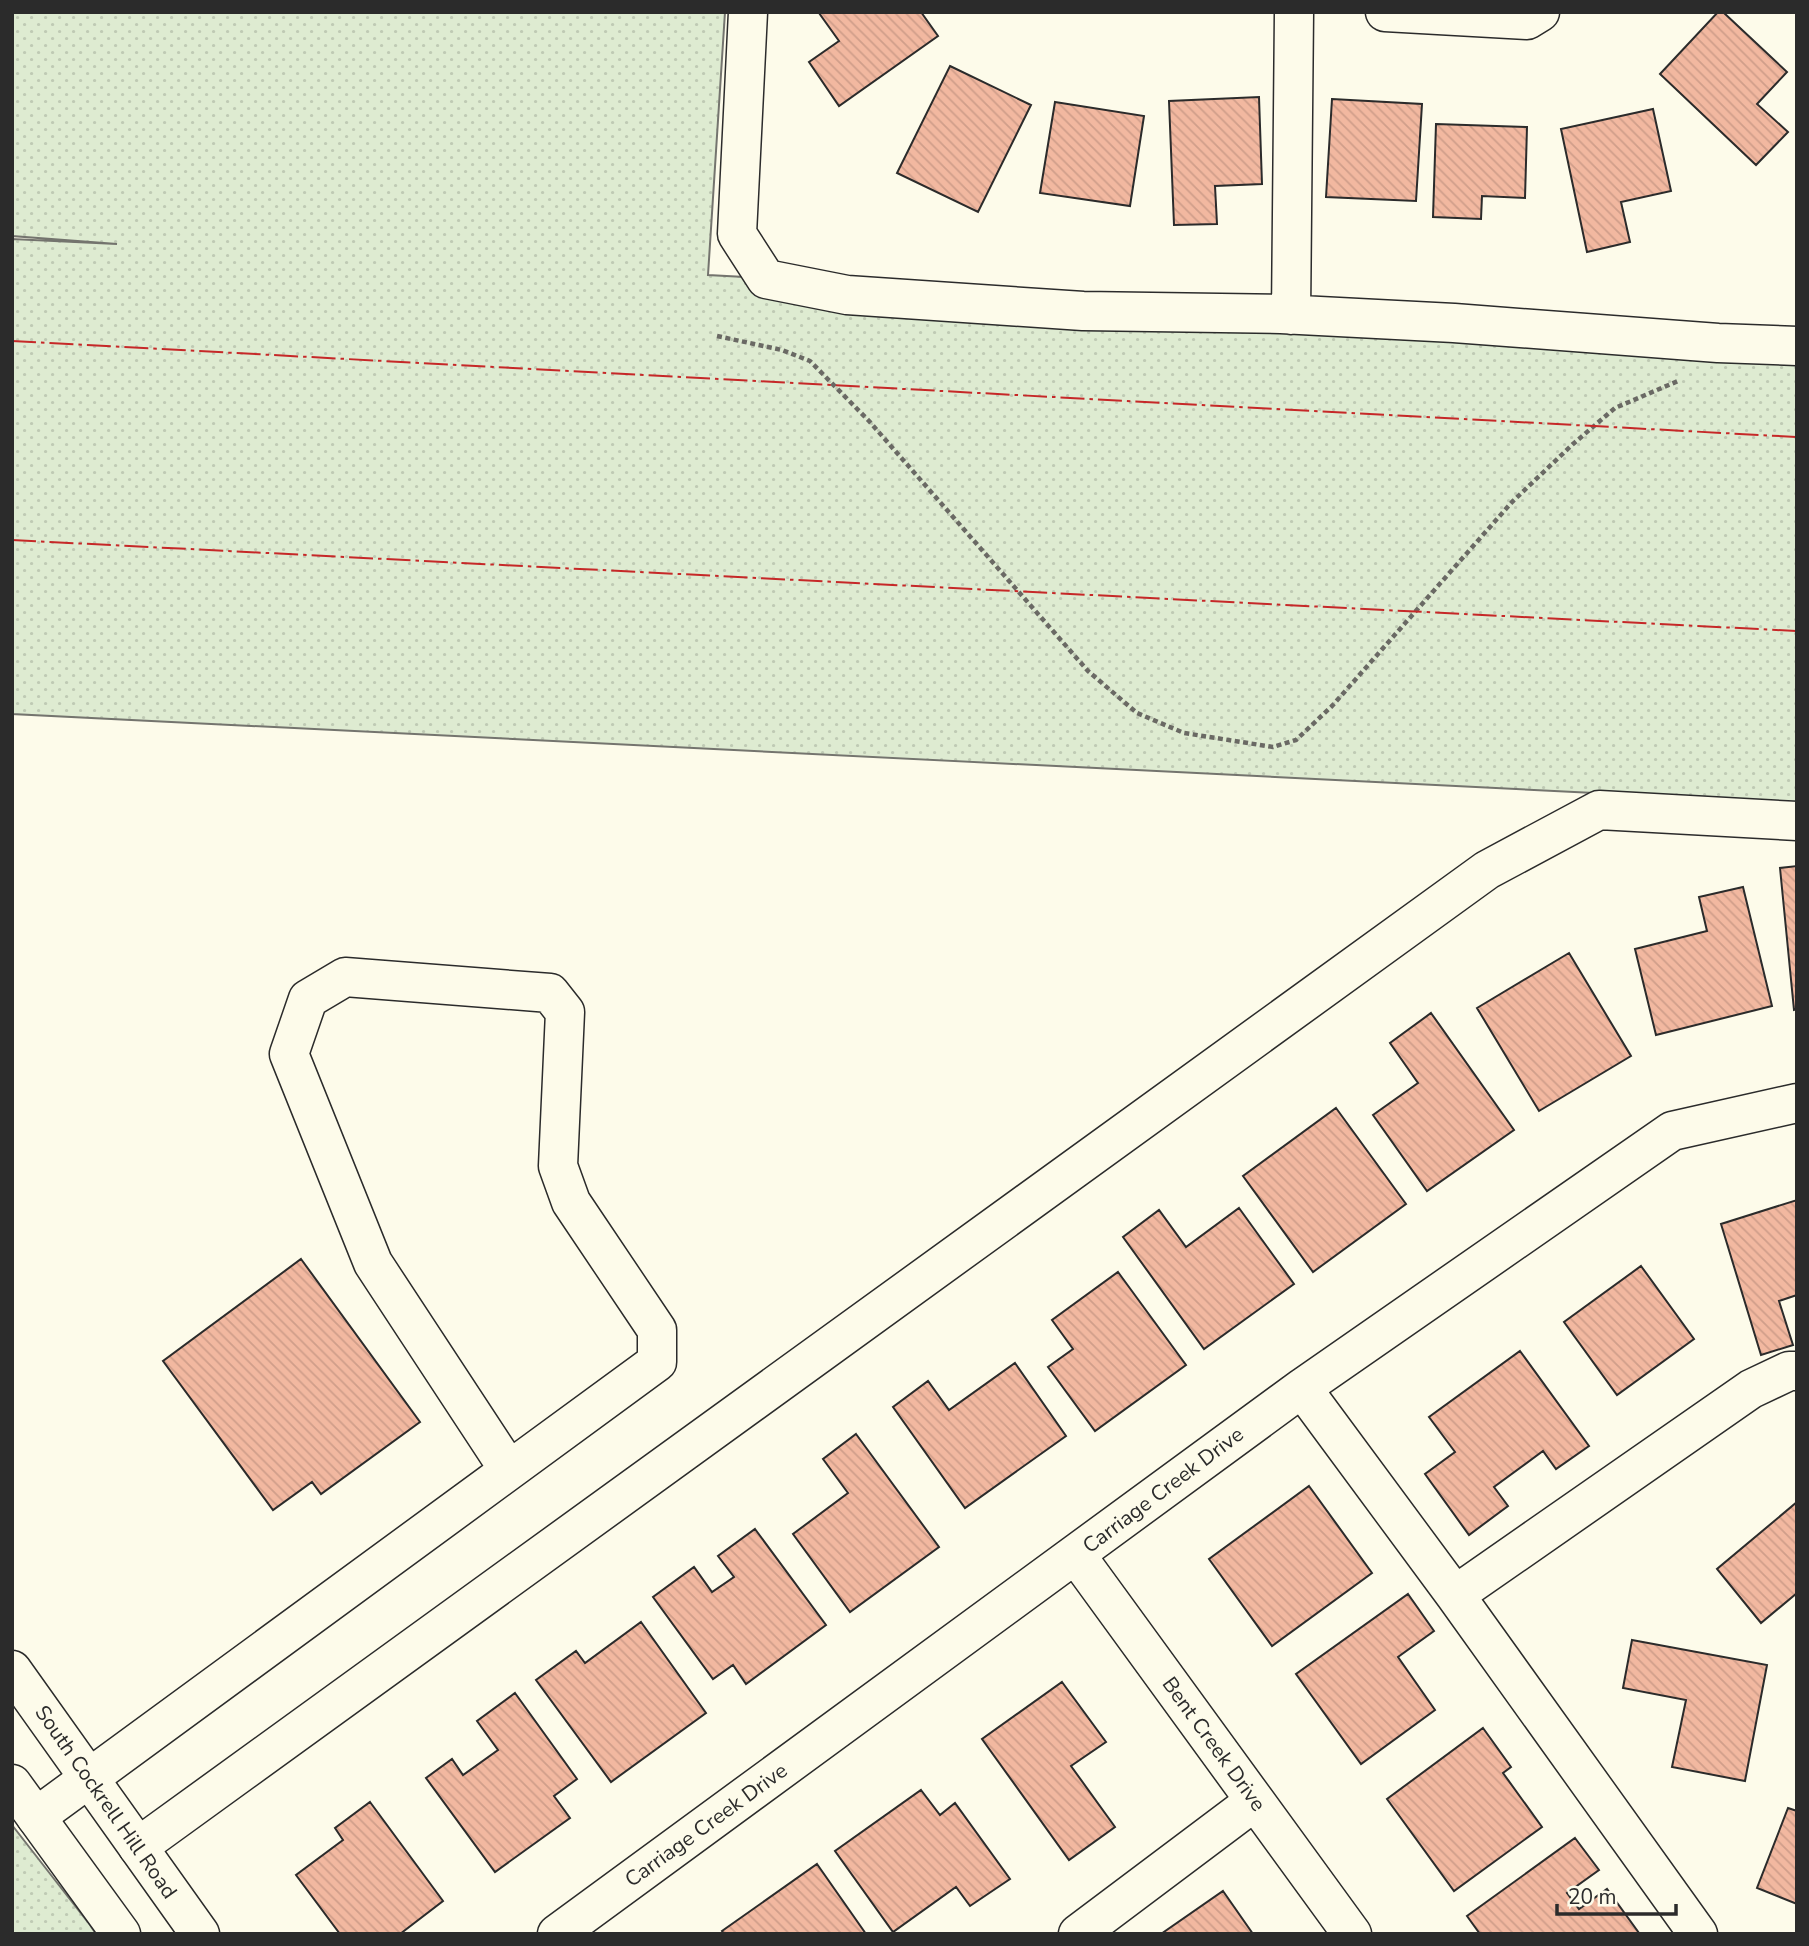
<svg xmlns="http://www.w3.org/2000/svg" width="1809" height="1946" font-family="'Nunito Sans',sans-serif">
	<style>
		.grass { fill: url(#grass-dots); stroke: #74746e; stroke-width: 2 }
		.building { fill: url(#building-back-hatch); stroke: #2b2b2b; stroke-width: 2 }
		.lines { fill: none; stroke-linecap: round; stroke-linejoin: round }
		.minor-casing { stroke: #2b2b2b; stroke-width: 41 }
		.major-casing { stroke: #2b2b2b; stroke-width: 41 }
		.path { stroke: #6a6964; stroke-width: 4.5; stroke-dasharray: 5 3.5; stroke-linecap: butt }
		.minor { stroke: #fdfbea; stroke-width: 38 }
		.major { stroke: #fdfbea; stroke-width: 38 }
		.power { stroke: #c62828; stroke-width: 2; stroke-dasharray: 24 5 3.5 5; stroke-linecap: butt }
		.labels { text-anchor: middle; stroke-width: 5; stroke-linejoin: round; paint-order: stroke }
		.street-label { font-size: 21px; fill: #2b2b2b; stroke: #fdfbea }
	</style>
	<defs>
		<pattern id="grass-dots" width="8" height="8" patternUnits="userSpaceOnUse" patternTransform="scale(1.75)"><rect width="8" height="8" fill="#deebd1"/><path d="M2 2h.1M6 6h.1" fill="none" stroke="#bfcab4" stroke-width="1.8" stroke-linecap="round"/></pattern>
		<pattern id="building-back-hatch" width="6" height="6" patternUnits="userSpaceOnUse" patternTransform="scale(1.75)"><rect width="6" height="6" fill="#f2b8a0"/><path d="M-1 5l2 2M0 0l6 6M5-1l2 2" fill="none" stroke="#d09e8a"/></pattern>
	</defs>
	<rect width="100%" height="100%" fill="#fdfbea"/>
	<path class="grass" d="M12,12H725L708,275L1797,333V803L12,714V239L117,244L12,236Z
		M12,1825L90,1925L96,1934H12Z"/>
	<path class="building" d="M921,12L938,36L839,106L809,62L839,41L819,13Z
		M1718,12H1723L1787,72L1757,104L1788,132L1756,165L1660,74Z
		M950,66L1031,105L978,212L897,173Z
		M1259,97L1262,184L1215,186L1217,224L1174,225L1169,101Z
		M1332,99L1422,104L1416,201L1326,197Z
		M1055,102L1144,116L1130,206L1040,193Z
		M1653,109L1671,191L1621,202L1630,242L1587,252L1561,129Z
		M1436,124L1527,127L1525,198L1482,196L1481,219L1433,217Z
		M1797,866V1009L1794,1010L1780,868Z
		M1743,887L1772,1006L1656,1035L1635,949L1707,931L1699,897Z
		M1569,953L1631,1056L1539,1111L1477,1008Z
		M1431,1013L1514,1130L1427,1191L1373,1115L1418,1083L1390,1043Z
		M1336,1108L1406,1204L1313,1272L1243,1176Z
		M1797,1200V1295L1779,1301L1793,1345L1761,1355L1721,1224Z
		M1239,1208L1294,1284L1204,1349L1123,1237L1159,1210L1186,1247Z
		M301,1259L420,1422L321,1494L312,1482L273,1510L163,1361Z
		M1641,1266L1694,1339L1617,1395L1564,1322Z
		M1118,1272L1186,1365L1095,1431L1048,1367L1073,1349L1052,1320Z
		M1520,1351L1589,1446L1556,1469L1543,1451L1494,1487L1508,1506L1469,1535L1425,1474L1455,1452L1429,1417Z
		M1015,1363L1066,1436L965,1508L893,1407L928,1381L949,1410Z
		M856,1434L939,1547L850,1612L793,1534L848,1493L823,1459Z
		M1309,1486L1372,1573L1272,1646L1209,1559Z
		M1797,1502V1593L1761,1623L1717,1569Z
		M755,1529L826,1625L746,1684L733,1665L713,1679L653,1597L694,1567L712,1592L734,1577L718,1556Z
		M1408,1594L1434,1631L1398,1657L1435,1710L1361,1764L1296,1674Z
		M641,1622L706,1713L611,1782L536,1680L576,1651L585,1663Z
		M1632,1640L1767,1665L1745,1781L1672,1767L1686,1700L1623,1688Z
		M1062,1682L1106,1742L1071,1766L1115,1827L1069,1860L982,1739Z
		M515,1693L577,1779L554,1796L570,1818L495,1872L426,1778L452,1759L463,1775L498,1750L477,1721Z
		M1483,1728L1511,1767L1503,1773L1542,1827L1454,1891L1387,1799Z
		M921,1790L940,1815L955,1803L1010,1879L970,1906L956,1887L893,1932L835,1851Z
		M370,1802L443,1901L400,1934H340L296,1875L343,1840L335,1828Z
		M1788,1808L1797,1811V1904L1757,1888Z
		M1575,1838L1599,1870L1567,1893L1579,1909L1607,1889L1639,1933L1480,1934L1467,1916Z
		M817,1864L866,1934H724L722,1931Z
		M1223,1891L1253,1934H1161Z"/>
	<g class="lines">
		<defs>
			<path id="minor" d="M748,12L737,234L766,279L847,295L1083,311L1281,314L1454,323L1718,343L1797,346
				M1385,12L1527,20L1540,12
				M1291,315L1294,12
				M1302,1388L1455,1595L1698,1934
				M1076,1555L1352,1934
				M1455,1595L1751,1389L1789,1371H1797
				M36,1817L657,1362V1330L571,1202L558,1166L565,1012L550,993L345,977L308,999L289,1054L373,1263L509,1470
				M138,1847L1487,870L1599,810L1797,821
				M557,1934L1302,1388L1672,1131L1797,1103
				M1078,1934L1255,1801"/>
			<path id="major" d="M12,1670L200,1934
				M12,1784L121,1934"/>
		</defs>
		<use href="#minor" class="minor-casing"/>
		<use href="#major" class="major-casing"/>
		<path class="path" d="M717,336L782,350L810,361L869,421L1088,671L1137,713L1184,733L1273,747L1296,740L1332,706L1512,502L1573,444L1615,408L1678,381"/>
		<use href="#minor" class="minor"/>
		<use href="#major" class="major"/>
		<path class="power" d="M12,341L1797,437
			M12,540L1797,631"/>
	</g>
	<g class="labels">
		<g class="street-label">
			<text transform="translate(1163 1490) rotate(-37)" y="7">Carriage Creek Drive</text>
			<text transform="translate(1214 1744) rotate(54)" y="7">Bent Creek Drive</text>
			<text transform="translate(106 1802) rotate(55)" y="7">South Cockrell Hill Road</text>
			<text transform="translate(706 1825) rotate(-36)" y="7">Carriage Creek Drive</text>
		</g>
	</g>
	<rect width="1809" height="1946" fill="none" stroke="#2b2b2b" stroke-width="28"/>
	<path d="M1557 1904v10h119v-10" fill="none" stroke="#2b2b2b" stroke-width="3.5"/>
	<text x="1568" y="1904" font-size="21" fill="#2b2b2b" stroke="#fdfbea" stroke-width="5" paint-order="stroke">20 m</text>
</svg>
